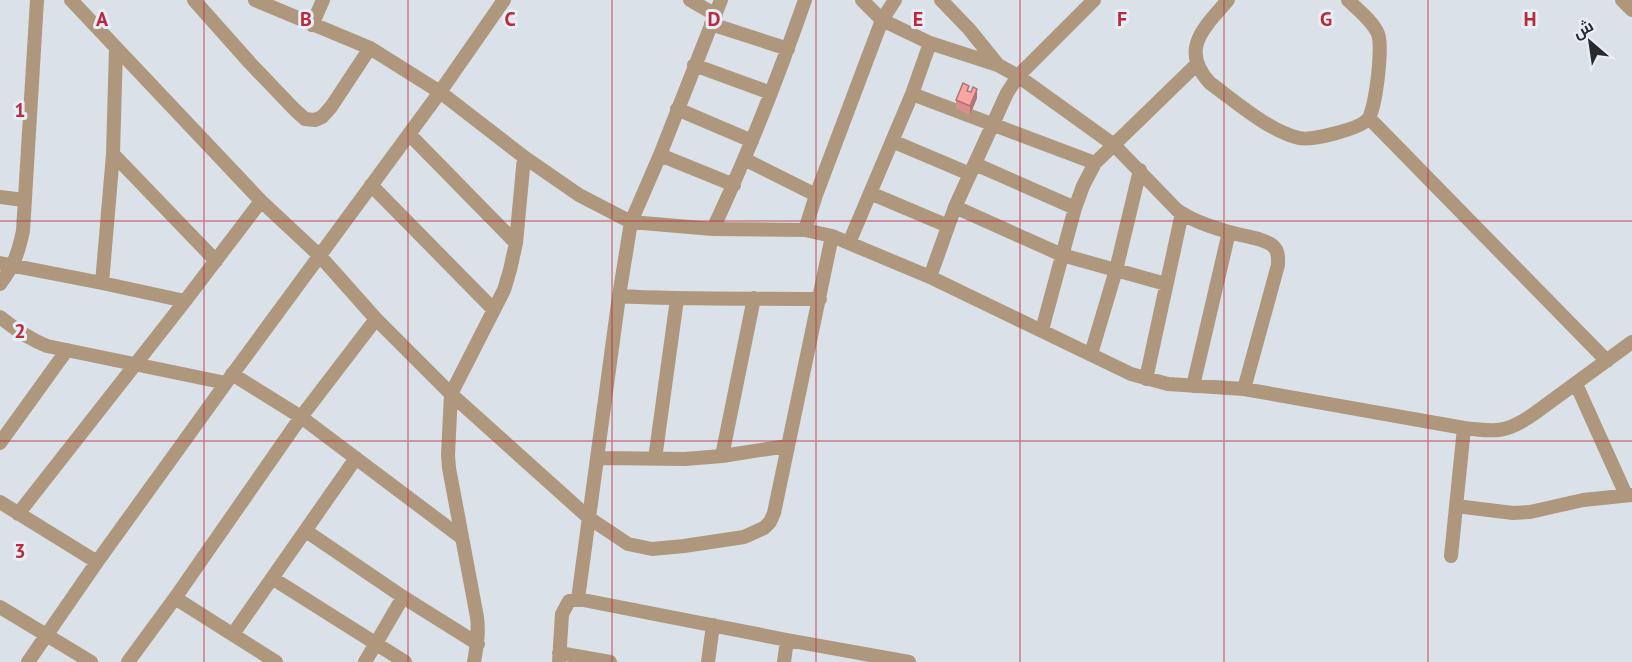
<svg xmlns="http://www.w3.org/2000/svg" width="1632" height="662" font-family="'PT Sans',Cairo,sans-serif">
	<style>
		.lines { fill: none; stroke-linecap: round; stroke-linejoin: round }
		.street { stroke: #ae977c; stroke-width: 14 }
		.wall { fill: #d88e8c }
		.shaded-wall { fill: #b07472 }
		.building { fill: #fba5a3; stroke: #b07472; stroke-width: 1.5 }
		.grid { fill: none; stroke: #ba293c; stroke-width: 1.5; stroke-opacity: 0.55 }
		.grid-label { font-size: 20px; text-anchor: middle; font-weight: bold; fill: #ba293c; stroke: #e8eef5; stroke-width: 6; stroke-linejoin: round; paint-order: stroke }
	</style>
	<rect width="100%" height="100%" fill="#dbe1e8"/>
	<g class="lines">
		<path class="street" d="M71,0L261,201L320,256L376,319L451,394L589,518L628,544L652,549L684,546L744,537L764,528L770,522L774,513L832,236
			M194,0L250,63L295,110L305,119L315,120L322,117L331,107L370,48
			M255,0L370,48L440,92L524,157L579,195L631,222L713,229L805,230L832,236L930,277L1131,374L1168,384L1244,389L1464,428C1497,432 1507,433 1535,413L1632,342
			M690,0L716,15
			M862,0L882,20L930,43L998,65
			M941,0L969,29L998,65L1018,76L1114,145L1177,210C1192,221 1211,227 1229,232C1241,236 1266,238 1274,247C1279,252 1278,259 1278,265L1244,389
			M1228,0C1204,28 1179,49 1210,83C1236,102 1269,131 1299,138C1311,141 1360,129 1368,119C1376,109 1383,45 1378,34C1373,21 1357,9 1348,0
			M1622,0L1632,10
			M711,24L788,49
			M312,25L323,0
			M694,65L771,93
			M912,94L1095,163
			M677,109L752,141
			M1369,118L1607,361
			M409,134L516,243
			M892,141L970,174
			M113,154L216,261
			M660,155L734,185
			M744,159L816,195
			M975,164L1075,208
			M371,185L494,310
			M870,193L948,226
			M0,197L24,200
			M955,207L1062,255L1166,284
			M713,229C748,154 778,78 805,0
			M805,230L816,195L882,20L895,0
			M849,243L912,94L930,43
			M0,263L102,283L185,301
			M930,277L955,207L1007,93L1018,76L1094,0
			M102,283L113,154L116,48
			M0,284C14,265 18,254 23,231L37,0
			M619,296C686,300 753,298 820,299
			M0,317C15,329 29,339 47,346L226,383
			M1042,330L1075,208L1083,186L1095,163L1197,64
			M1091,354L1116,270L1140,170
			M232,374L301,417L462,538
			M1146,379L1182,213
			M1576,384L1626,495
			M1193,386L1229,232
			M0,443L67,350
			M722,456L754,298
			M598,458L685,459L722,456L787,446
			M655,459L677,299
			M0,502L97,562
			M1456,506L1513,513L1530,512L1583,500L1632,495
			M18,514L185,301L261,201
			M306,531L403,597L478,644
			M1451,556L1464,428
			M272,578L405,662
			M175,598L276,662
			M578,599L619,296L631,222L660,155L721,0
			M0,607L91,662
			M233,634L356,458
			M559,653L610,662
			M28,662L97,562L226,383L440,92L504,0
			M128,662L175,598L301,417L376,319
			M365,662L403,597
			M474,662C477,646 479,633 477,617L449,468L448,455L451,394L504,290L510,270L516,243L524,157
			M559,662L562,614L569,601L578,599L787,640L909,662
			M708,662L713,625
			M784,662L787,640"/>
	</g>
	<path class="wall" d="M969,91L977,98L970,115L956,109V100Z"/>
	<path class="shaded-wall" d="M977,89V98L970,115V106Z"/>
	<path class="building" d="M963,83L969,86L967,91L971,92L973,87L977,89L970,106L956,100Z"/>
	<path class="grid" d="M204,0V662M408,0V662M612,0V662M816,0V662M1020,0V662M1224,0V662M1428,0V662M0,221H1632M0,441H1632"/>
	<g class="grid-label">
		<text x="102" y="26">A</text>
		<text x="306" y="26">B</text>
		<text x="510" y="26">C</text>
		<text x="714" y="26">D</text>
		<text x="918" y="26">E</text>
		<text x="1122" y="26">F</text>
		<text x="1326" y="26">G</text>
		<text x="1530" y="26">H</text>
		<text x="20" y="117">1</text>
		<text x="20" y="338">2</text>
		<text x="20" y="558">3</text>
	</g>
	<g transform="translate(1590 42) rotate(331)" stroke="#e8eef5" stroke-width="4.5" paint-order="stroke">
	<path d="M0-4.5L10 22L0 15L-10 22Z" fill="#282a2d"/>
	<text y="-9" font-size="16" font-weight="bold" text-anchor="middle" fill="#282a2d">ش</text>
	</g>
</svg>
